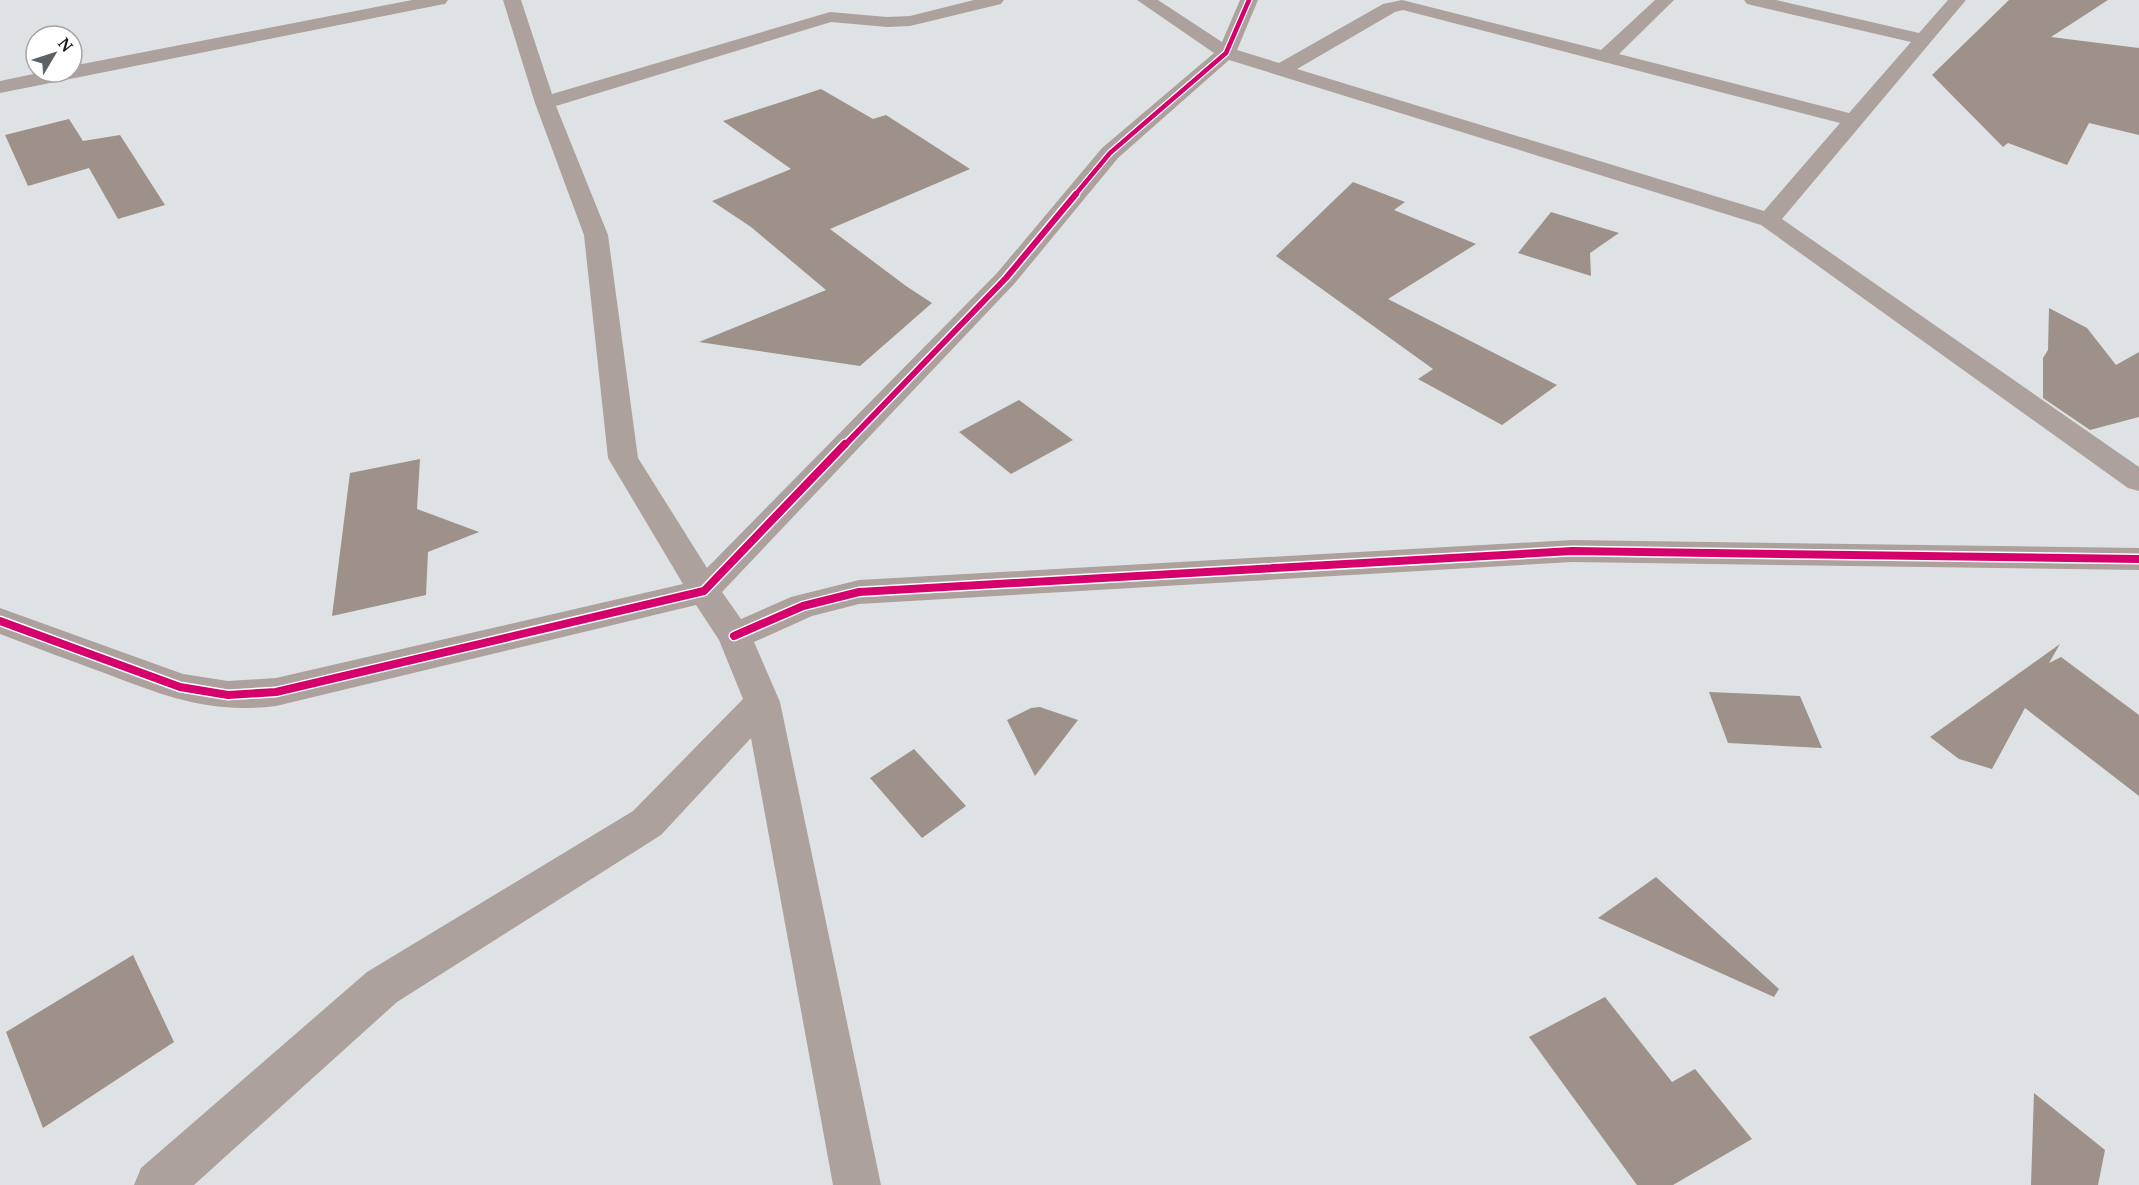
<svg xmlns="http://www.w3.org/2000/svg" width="2139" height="1185" font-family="'Noto Serif',serif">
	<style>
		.building { fill: #9d9189 }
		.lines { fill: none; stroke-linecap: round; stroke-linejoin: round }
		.minor { fill: #aca19d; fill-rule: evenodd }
		.cycleway-far2-casing { stroke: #fff; stroke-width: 7 }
		.cycleway-far1-casing { stroke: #fff; stroke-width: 9 }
		.cycleway-casing { stroke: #fff; stroke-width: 11 }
		.cycleway-far2 { stroke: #d6006c; stroke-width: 4.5 }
		.cycleway-far1 { stroke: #d6006c; stroke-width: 6 }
		.cycleway { stroke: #d6006c; stroke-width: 8 }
	</style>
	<rect width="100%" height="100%" fill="#dfe2e5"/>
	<path class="building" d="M2009,0H2108L2051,37L2139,48V135L2089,123L2067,165L2008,143L2003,147L1932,75Z
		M821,89L873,119L886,115L970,169L830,229L906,286L932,303L860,366L699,342L826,290L751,227L712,201L791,169L723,121Z
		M69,119L83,141L120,135L165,205L118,219L89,168L28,186L5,135Z
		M1353,182L1405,202L1394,210L1476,244L1388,299L1557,385L1502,425L1418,379L1433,369L1276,256Z
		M1551,212L1619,233L1590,253L1591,276L1518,253Z
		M2049,308L2087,328L2116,365L2139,352V417L2090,430L2043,398V358L2048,350Z
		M1019,400L1073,440L1011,474L959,432Z
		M420,459L417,509L479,532L428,552L426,595L332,616L350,473Z
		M2060,644L2049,663L2061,657L2139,715V796L2025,708L1992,769L1959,759L1930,737Z
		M1709,692L1800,696L1822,748L1728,743Z
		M1040,707L1078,720L1035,776L1007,720L1031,708Z
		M914,749L966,806L922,838L870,778Z
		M1656,877L1779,989L1774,997L1598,918Z
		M133,955L174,1042L43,1128L6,1032Z
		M1605,997L1672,1082L1695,1069L1752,1139L1673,1185H1637L1529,1037Z
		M2034,1093L2105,1150L2098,1185H2031Z"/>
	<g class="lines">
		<path class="minor" d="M412,0H448L445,4L439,5L0,93V81L43,72H72V66Z
			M503,0H521L552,94L830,12L887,17L910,16L974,0H1004L1001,4L910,26L887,27L831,22L556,106L608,235L638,458L707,568L997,273L1102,148L1214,53L1137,0H1158L1222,42L1240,0H1258L1237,50L1279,63L1383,4L1402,0L1601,50L1655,0H1674L1619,54L1849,113L1911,42L1747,4L1744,0H1776L1919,33L1948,0H1966L1782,219L2139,467V491L2128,488L1761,225L1229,60L1118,158L1015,283L722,592L741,619L791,597L859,580L1572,540L2139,548V570L1572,562L859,604L812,616L754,642L780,702L881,1185H833L751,738L661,835L397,1002L194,1185H134L141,1168L367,972L633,811L743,699L719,640L696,605L276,706C211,714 167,697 107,674C72,661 36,648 0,634V608L183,674L228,681L276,678L683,584L608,458L584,235L535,103ZM1403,10L1840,123L1764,211L1297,69L1395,12Z"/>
		<defs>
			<path id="cycleway-far2" d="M1075,195L1110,153L1226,53L1249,0"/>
			<path id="cycleway-far1" d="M844,446L1006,278L1076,194"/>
			<path id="cycleway" d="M0,621L180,687L228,695L276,692L704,591L845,444
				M734,636L803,606L859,592L1572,551L2139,559"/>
		</defs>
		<use href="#cycleway-far2" class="cycleway-far2-casing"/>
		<use href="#cycleway-far1" class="cycleway-far1-casing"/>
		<use href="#cycleway" class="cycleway-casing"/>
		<use href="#cycleway-far2" class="cycleway-far2"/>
		<use href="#cycleway-far1" class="cycleway-far1"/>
		<use href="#cycleway" class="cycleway"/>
	</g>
	<g transform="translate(54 54) rotate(51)"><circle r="28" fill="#ffffff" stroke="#a3a4a5" stroke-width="1.5"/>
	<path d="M0-4.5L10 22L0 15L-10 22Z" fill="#5e6163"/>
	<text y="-9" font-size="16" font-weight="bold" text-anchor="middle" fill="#191b1d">N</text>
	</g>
</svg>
